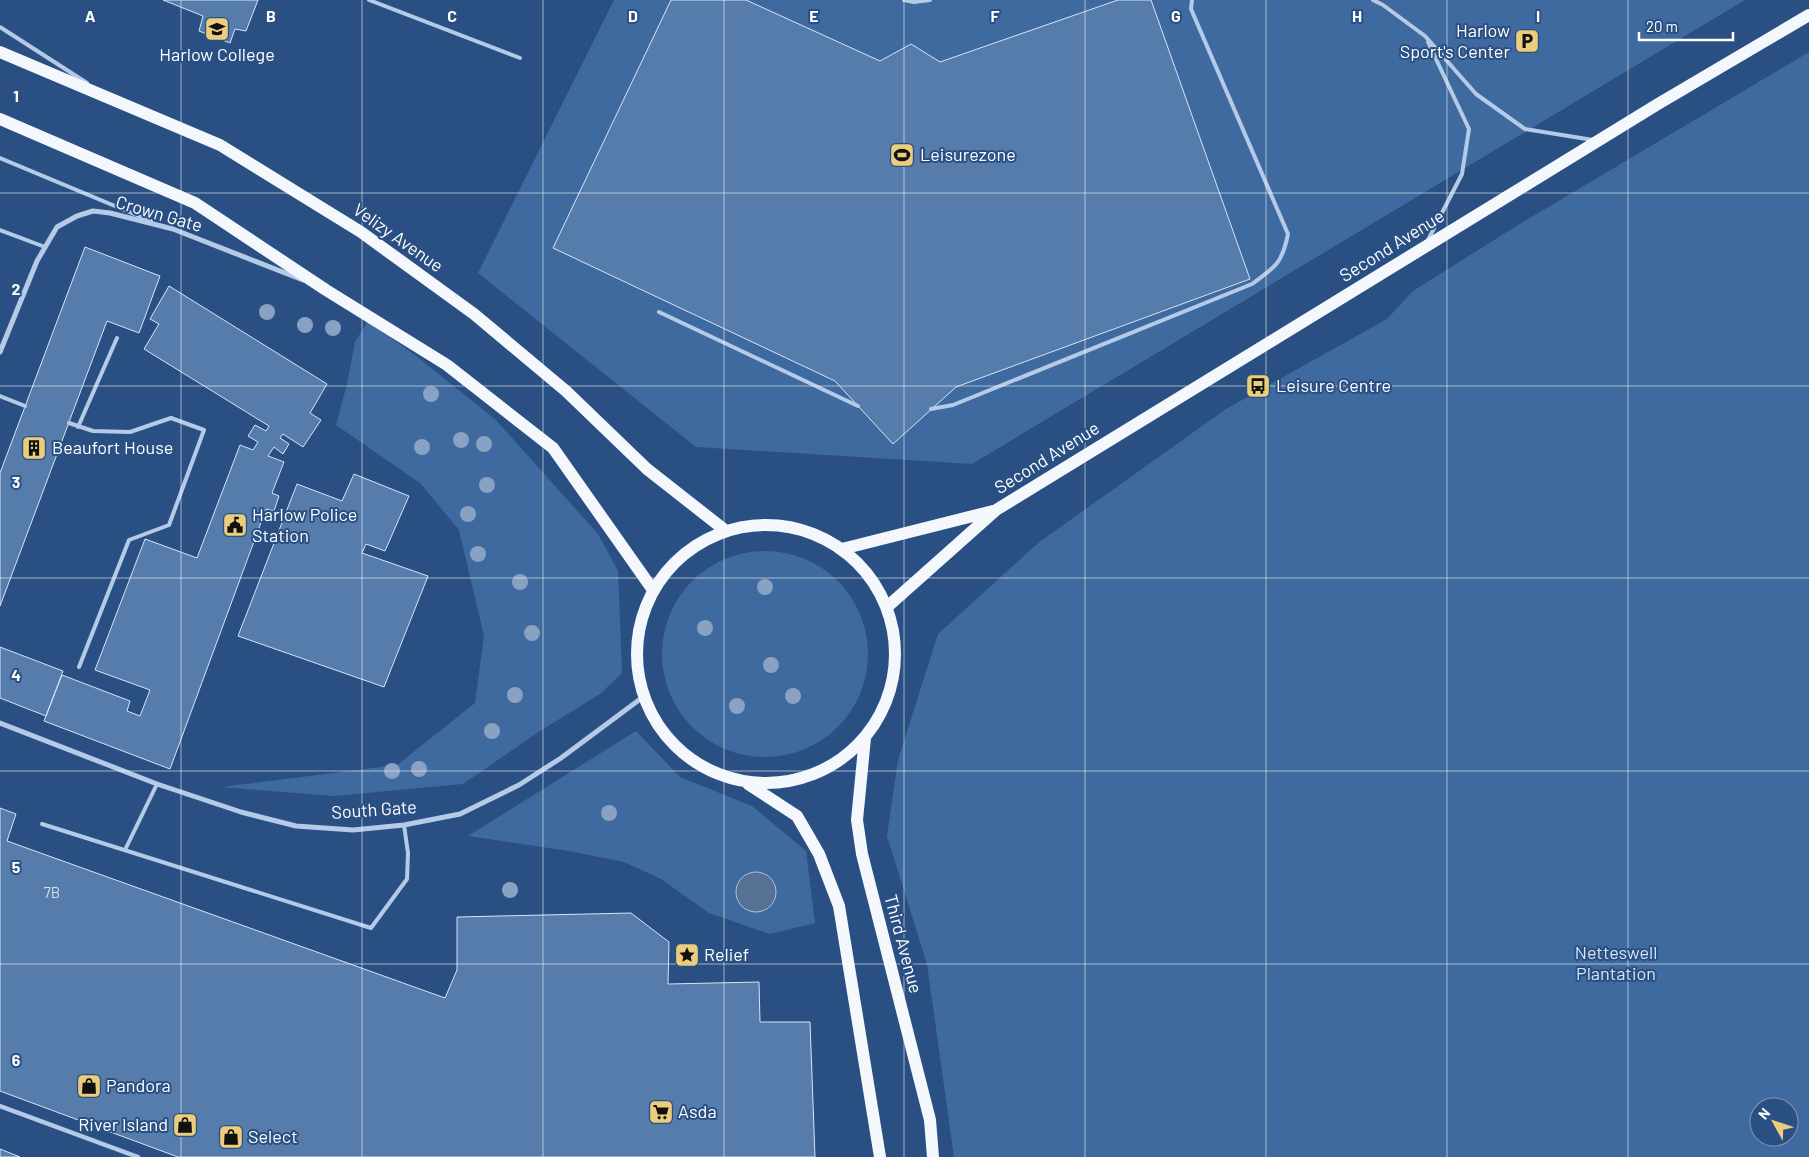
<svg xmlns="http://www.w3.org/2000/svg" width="1809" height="1157" font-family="Barlow,sans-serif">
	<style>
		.green { fill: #3f6a9f; fill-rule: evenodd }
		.water { fill: #577295; stroke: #a9c5e6 }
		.building { fill: #567cac; stroke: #d6e4f5 }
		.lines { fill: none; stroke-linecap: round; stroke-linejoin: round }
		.service { stroke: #b4cae6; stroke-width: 4 }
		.pedestrian { stroke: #b4cae6; stroke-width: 4.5 }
		.minor { stroke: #b4cae6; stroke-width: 5 }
		.primary { stroke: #f4f8fd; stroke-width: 12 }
		.tree { fill: #89a1c2 }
		.grid { fill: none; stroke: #fff; stroke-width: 1; stroke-opacity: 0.55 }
		.labels { text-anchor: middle; stroke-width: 4; stroke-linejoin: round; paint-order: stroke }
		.number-label { font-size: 15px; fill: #d5deea }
		.poi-label { font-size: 18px; fill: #fff; stroke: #2a5083; text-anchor: start }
		.street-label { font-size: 18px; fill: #fff; stroke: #2a5083 }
		.park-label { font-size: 18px; fill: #d6e4f5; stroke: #2a5083 }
		.grid-label { font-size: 16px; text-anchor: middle; font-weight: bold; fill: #fff; stroke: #2a5083; stroke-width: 4; stroke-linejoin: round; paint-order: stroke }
	</style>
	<rect width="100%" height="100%" fill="#2a5083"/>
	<path class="green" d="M614,0H1745L972,464L696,447L478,273Z
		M1809,52V1157H954L927,964L887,836L898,760L938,634L1038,543L1226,409L1387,319L1413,291L1518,225ZM1759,1107H1789V1137H1759Z
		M368,321L420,359L496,420L598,534L618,571L622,673L600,694L540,731L463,784L334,796L221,787L397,765L475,703L484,636L459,530L420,483L336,425L347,384L355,342Z
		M662 654a103 103 0 1 1 206 0a103 103 0 1 1-206 0Z
		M636,731L680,777L752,806L806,851L815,923L770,934L709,913L661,879L624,862L569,851L468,836Z"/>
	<path class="water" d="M736 892a20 20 0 1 1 40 0a20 20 0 1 1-40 0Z"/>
	<path class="building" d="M163,0H258L246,31L235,29L230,43L199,31L203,16Z
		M671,0H746L880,61L911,44L940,62L1118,0H1151L1250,279L956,387L893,444L835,381L553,248Z
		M85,247L160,276L139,333L107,321L0,606V473Z
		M169,286L327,384L310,413L321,420L303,447L283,434L280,438L289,444L283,454L274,447L268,456L284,462L272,493L279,496L274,511L266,509L170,769L44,721L62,675L130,701L127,711L140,716L150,690L95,670L145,539L197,558L240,445L253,450L258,442L248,436L255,425L266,431L269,426L144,349L159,324L150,319Z
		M354,474L409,496L385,551L366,544L362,553L428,576L384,687L238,636L297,484L342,501Z
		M0,647L63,671L46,716L0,698Z
		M0,808L16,814L7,841L445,998L457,970V917L631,913L669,942L668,984L759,982L760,1022H810L815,1157H178L0,1091Z
		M0,1149L20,1157H0Z"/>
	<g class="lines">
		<path class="service" d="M369,0L520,58
			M904,0L914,2L930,0
			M1373,0L1383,5L1425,36L1476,94L1525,129L1593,140
			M0,27L87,83
			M0,158L151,221
			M0,230L45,247
			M1428,240L1462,174L1469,129L1428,42
			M659,312L858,406
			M0,396L25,406
			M931,409L953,405L1252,284C1275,267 1282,264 1288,234L1191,9L1192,0
			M69,423L93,431L130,432L171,418L204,430L169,525L129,540L79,667
			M78,427L117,338
			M42,824L371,928L407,879L408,853L404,825
			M125,850L157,784"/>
		<path class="pedestrian" d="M0,1106L138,1157"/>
		<path class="minor" d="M0,352L37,261L57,227L77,216L93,211L110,213L173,229L303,280
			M0,723L157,784L241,812L296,826L353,830L404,825L460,814L519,785L561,758L643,697"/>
		<path class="primary" d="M0,52L220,145L361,232L474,314L566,391L647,469L726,531
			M0,119L195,203L326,290L447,365L553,448L653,590
			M637 654a129 129 0 1 1 258 0a129 129 0 1 1-258 0Z
			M842,549L993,511
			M887,607L996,510L1658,104L1809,15
			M865,738L857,820L862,854L930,1120L933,1157
			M748,784L797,816L819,854L839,906L880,1157"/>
	</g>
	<g class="tree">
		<circle cx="267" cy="312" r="8"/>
		<circle cx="305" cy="325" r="8"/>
		<circle cx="333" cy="328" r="8"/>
		<circle cx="431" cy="394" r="8"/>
		<circle cx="461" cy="440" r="8"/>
		<circle cx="484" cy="444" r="8"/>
		<circle cx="422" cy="447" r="8"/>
		<circle cx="487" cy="485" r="8"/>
		<circle cx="468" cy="514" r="8"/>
		<circle cx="478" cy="554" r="8"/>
		<circle cx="520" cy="582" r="8"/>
		<circle cx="765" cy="587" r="8"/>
		<circle cx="705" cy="628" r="8"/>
		<circle cx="532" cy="633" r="8"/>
		<circle cx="771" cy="665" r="8"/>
		<circle cx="515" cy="695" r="8"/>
		<circle cx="793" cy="696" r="8"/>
		<circle cx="737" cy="706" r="8"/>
		<circle cx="492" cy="731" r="8"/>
		<circle cx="419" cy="769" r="8"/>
		<circle cx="392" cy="771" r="8"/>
		<circle cx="609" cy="813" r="8"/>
		<circle cx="510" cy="890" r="8"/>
	</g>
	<path class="grid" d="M181,0V1157M362,0V1157M543,0V1157M724,0V1157M904,0V1157M1085,0V1157M1266,0V1157M1447,0V1157M1628,0V1157M0,193H1809M0,386H1809M0,578H1809M0,771H1809M0,964H1809"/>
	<defs>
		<symbol id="university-square" viewBox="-11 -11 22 22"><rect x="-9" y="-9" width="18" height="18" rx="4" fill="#eccd7b" stroke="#2a5083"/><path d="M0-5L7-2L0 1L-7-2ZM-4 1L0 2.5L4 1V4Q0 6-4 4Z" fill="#111"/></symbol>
		<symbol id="parking-square" viewBox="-11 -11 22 22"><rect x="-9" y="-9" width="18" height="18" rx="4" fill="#eccd7b" stroke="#2a5083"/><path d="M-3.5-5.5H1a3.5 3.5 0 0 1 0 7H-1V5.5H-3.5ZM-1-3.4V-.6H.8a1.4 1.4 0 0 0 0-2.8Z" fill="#111"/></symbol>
		<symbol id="stadium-square" viewBox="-11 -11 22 22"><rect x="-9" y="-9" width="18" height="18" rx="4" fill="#eccd7b" stroke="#2a5083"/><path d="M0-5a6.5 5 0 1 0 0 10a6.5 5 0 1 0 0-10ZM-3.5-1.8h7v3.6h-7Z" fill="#111"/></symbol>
		<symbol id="bus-square" viewBox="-11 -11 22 22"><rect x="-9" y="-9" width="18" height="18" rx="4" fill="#eccd7b" stroke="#2a5083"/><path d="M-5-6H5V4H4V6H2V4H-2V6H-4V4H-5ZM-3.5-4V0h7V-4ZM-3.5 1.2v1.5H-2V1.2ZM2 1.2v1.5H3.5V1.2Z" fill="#111"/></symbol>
		<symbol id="building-square" viewBox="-11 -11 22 22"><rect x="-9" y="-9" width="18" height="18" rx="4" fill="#eccd7b" stroke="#2a5083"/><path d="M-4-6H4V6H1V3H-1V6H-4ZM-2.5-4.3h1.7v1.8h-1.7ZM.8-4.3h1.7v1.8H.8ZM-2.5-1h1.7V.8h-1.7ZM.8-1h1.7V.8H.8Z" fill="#111"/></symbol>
		<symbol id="civic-square" viewBox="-11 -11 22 22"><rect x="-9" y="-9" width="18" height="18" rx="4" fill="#eccd7b" stroke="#2a5083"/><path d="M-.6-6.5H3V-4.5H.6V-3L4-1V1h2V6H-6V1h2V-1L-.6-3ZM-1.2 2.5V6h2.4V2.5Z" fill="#111"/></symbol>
		<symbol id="sight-square" viewBox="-11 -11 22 22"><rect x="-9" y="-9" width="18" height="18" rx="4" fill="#eccd7b" stroke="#2a5083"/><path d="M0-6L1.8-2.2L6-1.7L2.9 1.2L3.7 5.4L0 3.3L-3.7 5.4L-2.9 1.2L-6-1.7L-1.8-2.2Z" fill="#111"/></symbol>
		<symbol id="shop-square" viewBox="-11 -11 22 22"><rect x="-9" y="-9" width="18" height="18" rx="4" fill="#eccd7b" stroke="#2a5083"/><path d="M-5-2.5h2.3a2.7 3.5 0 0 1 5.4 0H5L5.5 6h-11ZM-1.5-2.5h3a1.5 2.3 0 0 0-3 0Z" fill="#111"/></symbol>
		<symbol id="supermarket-square" viewBox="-11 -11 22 22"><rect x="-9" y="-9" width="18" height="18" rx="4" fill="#eccd7b" stroke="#2a5083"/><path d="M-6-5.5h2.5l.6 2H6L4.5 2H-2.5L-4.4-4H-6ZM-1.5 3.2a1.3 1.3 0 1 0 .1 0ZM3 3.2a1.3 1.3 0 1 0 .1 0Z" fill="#111"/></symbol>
	</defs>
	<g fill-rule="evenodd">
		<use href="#university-square" x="203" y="15" width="28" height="28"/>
		<use href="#parking-square" x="1513" y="27" width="28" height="28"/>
		<use href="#stadium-square" x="888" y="141" width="28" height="28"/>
		<use href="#bus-square" x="1244" y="372" width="28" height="28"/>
		<use href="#building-square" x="20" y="434" width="28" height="28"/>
		<use href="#civic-square" x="221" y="511" width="28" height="28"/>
		<use href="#sight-square" x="673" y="941" width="28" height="28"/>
		<use href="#shop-square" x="75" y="1072" width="28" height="28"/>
		<use href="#supermarket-square" x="647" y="1098" width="28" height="28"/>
		<use href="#shop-square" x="171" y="1111" width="28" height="28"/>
		<use href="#shop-square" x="217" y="1123" width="28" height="28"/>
	</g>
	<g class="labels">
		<g class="number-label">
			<text x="52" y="898">7B</text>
		</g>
		<g class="poi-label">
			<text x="1510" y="37" text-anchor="end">Harlow<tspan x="1510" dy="21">Sport's Center</tspan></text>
			<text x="217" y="61" text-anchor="middle">Harlow College</text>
			<text x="920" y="161">Leisurezone</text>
			<text x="1276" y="392">Leisure Centre</text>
			<text x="52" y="454">Beaufort House</text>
			<text x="252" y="521">Harlow Police<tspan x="252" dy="21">Station</tspan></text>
			<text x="704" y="961">Relief</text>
			<text x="106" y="1092">Pandora</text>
			<text x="678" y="1118">Asda</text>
			<text x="168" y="1131" text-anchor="end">River Island</text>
			<text x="248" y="1143">Select</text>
		</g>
		<g class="street-label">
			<text transform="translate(159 214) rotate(16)" y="6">Crown Gate</text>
			<text transform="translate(398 238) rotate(35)" y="6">Velizy Avenue</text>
			<text transform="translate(1392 246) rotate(-32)" y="6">Second Avenue</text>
			<text transform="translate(1047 458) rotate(-32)" y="6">Second Avenue</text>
			<text transform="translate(374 810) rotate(-4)" y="6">South Gate</text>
			<text transform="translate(903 944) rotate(75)" y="6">Third Avenue</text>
		</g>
		<g class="park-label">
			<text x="1616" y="959">Netteswell<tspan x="1616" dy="21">Plantation</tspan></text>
		</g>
	</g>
	<g class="grid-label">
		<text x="90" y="22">A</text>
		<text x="271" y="22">B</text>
		<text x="452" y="22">C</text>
		<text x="633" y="22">D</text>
		<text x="814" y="22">E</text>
		<text x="995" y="22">F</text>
		<text x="1176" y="22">G</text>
		<text x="1357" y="22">H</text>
		<text x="1538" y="22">I</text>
		<text x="16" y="102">1</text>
		<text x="16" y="295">2</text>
		<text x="16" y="488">3</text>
		<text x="16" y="681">4</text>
		<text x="16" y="873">5</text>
		<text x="16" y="1066">6</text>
	</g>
	<g transform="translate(1774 1122) rotate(310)"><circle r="24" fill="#2a5083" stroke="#7f96b5"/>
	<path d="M0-4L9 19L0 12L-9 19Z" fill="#eccd7b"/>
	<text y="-8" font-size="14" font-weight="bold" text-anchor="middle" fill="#ffffff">N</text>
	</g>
	<path d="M1639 32v8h94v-8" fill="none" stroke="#ffffff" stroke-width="2.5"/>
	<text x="1646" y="32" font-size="15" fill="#ffffff" stroke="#2a5083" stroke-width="4" paint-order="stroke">20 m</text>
</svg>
